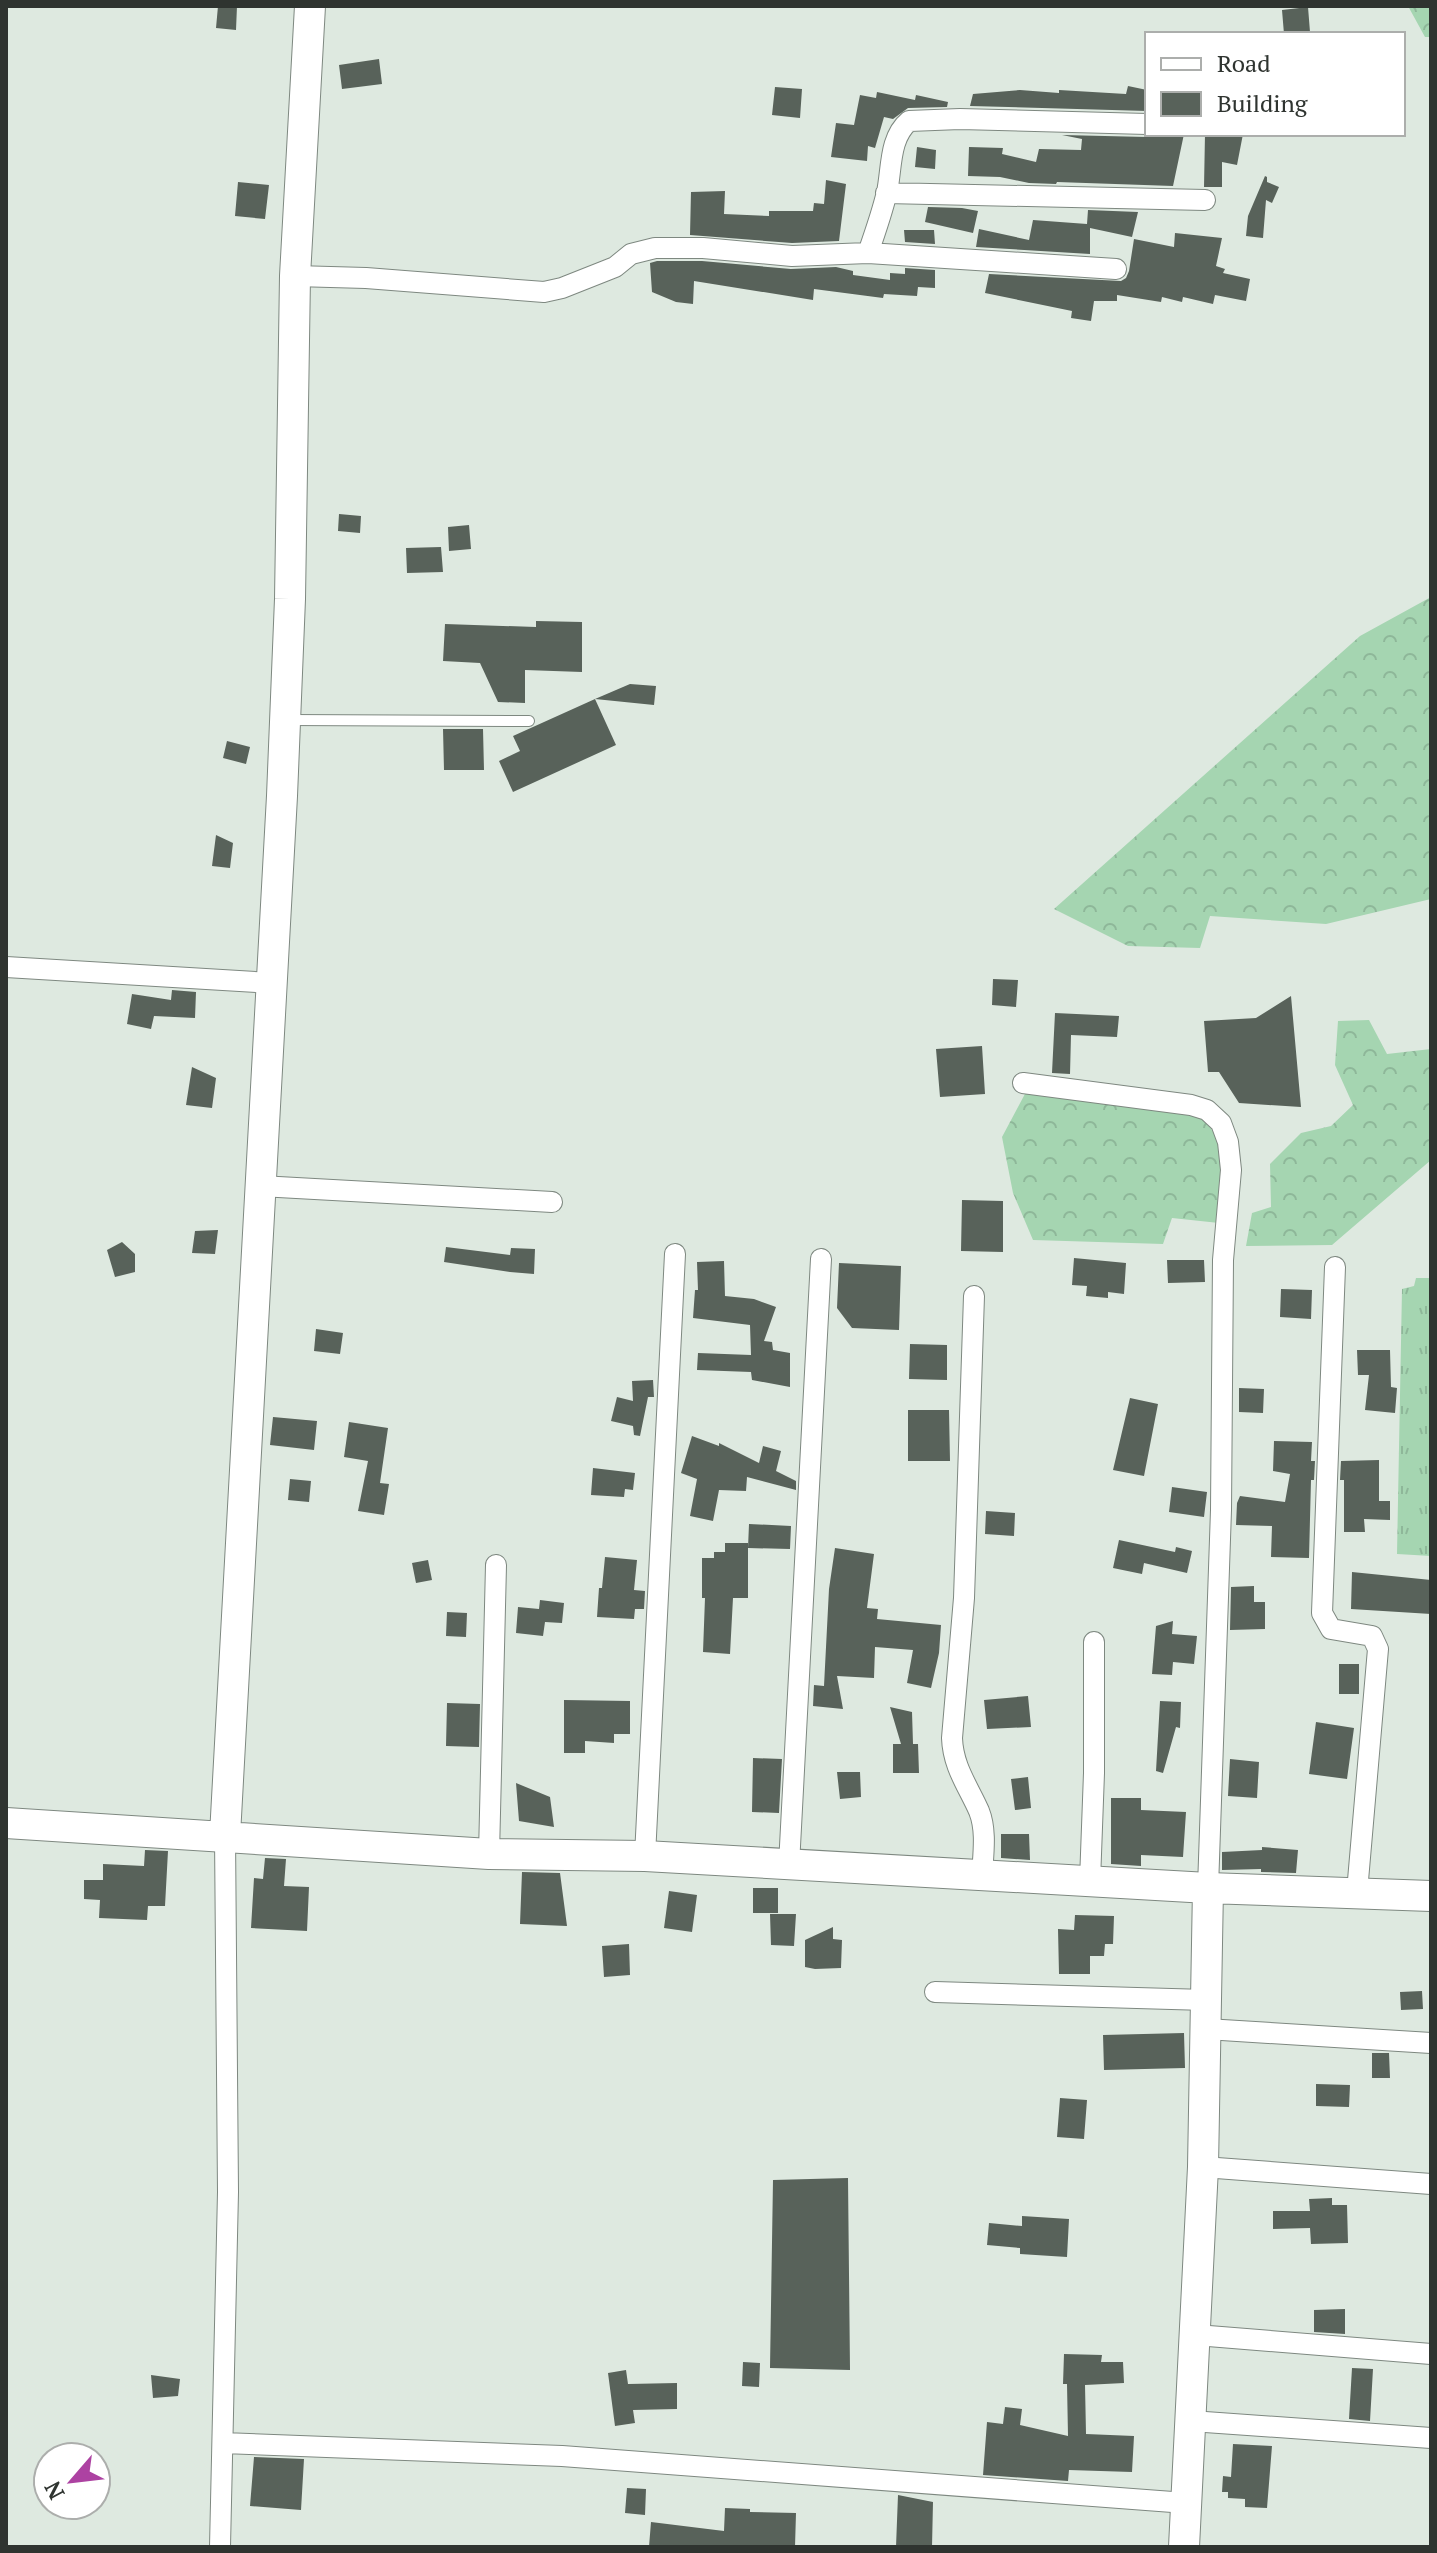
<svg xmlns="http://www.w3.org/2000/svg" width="1437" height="2553" font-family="'PT Serif',serif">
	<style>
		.grass { fill: url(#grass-tufts) }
		.forest { fill: url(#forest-crowns) }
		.building { fill: #58625a }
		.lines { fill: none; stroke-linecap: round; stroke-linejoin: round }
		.lane-casing { stroke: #7e8880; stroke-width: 12 }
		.street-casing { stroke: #7e8880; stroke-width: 22 }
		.secondary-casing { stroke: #7e8880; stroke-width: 32 }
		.lane { stroke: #fff; stroke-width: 10 }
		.street { stroke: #fff; stroke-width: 20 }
		.secondary { stroke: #fff; stroke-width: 30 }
	</style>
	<defs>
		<pattern id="grass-tufts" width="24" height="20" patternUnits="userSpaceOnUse" patternTransform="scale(2)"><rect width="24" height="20" fill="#a5d5b1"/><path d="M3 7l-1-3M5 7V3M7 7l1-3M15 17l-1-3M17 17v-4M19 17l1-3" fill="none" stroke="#8eb799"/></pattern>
		<pattern id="forest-crowns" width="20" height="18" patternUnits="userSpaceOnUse" patternTransform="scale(2)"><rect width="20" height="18" fill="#a5d5b1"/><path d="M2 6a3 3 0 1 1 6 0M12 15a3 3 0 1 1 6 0" fill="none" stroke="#8eb799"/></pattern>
	</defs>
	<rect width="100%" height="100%" fill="#dee9e0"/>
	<path class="grass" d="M1416,1278H1431V1556L1397,1554L1402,1289L1414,1286Z"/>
	<path class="forest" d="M1408,6H1431V37H1425Z
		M1431,597V899L1326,924L1210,916L1200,948L1128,946L1054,909L1360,636Z
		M1369,1020L1387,1054L1431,1049V1160L1332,1245L1246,1246L1252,1213L1271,1207L1270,1164L1301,1133L1331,1126L1353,1105L1335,1065L1338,1021Z
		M1026,1092L1176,1112L1204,1119L1223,1145L1219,1223L1172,1218L1163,1244L1033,1240L1013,1193L1002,1137Z"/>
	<path class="building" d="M218,6H237L236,30L216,28Z
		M1308,7L1310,32L1284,34L1282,10Z
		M379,59L382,84L342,89L339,65Z
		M1128,86L1147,90V111L970,106L973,94L1020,90L1059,93V90L1126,94Z
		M775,87L802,89L800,118L772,115Z
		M877,92L915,100L916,95L948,102L947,107L908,108L893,119L884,117L875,148L868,146L867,161L831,157L836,123L854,125L860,95L876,98Z
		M1155,134H1184L1173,186L1057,182L1056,184L1029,183L1000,177L968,176L969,147L1003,148L1002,154L1036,162L1039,149L1081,150L1082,139L1062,135L1147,137Z
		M1205,134H1243L1237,165L1222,162V187H1204Z
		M917,147L936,150L935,169L915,167Z
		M1265,176L1267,177V182L1279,187L1272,203L1266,200L1263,238L1246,236L1248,216Z
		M826,180L846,184L839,241L792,243L690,235L691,192L725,191L724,214L769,216V211H813L814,203L824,204Z
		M238,182L269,185L265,219L235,216Z
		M928,207L962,208L978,211L973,233L925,222Z
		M1088,210L1138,212L1132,237L1090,228V254L976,247L979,229L1029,240L1033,220L1087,224Z
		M904,230H934L935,244L905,242Z
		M1175,233L1222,238L1216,266L1225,269L1223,273L1250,279L1246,301L1215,295L1213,304L1183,297L1182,302L1162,297L1161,302L1117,295V301H1094L1091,321L1071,318L1072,311L985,293L989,274L1121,281L1126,278L1129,271L1134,239L1174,247Z
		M657,261H702L791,269L836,267L853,271V275L890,280V273L905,274V268L935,270V288L918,287L917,296L884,294L883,298L814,289L813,300L694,281L693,304L676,302L652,292L650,263Z
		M339,514L361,516L360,533L338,531Z
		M469,525L471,549L449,551L448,527Z
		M441,547L443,572L407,573L406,548Z
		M536,621L582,622V672L525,670V703L498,702L480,663L443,661L445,624L536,627Z
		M630,684L656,686L654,705L595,699Z
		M595,699L616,745L513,792L499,761L520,751L513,736Z
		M443,729H483L484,770H444Z
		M227,741L250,747L246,764L223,758Z
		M216,835L233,843L230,868L212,866Z
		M993,979L1018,980L1016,1007L992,1005Z
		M172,990L196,992L195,1018L154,1016L151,1029L127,1024L132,994L171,1000Z
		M1291,996L1301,1107L1239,1103L1219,1072H1208L1204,1021L1256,1018Z
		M1055,1013L1119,1016L1117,1037L1071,1035L1070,1074L1052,1073Z
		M982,1046L985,1094L940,1097L936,1049Z
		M192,1067L216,1078L212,1108L186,1105Z
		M962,1200L1003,1201V1252L961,1251Z
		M218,1230L215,1254L192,1253L195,1231Z
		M122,1242L135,1254V1272L115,1277L107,1250Z
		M446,1247L510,1255L511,1248L535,1249L534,1274L510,1272L444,1262Z
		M1074,1258L1126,1263L1124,1294L1108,1292V1298L1086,1296L1087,1286L1072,1285Z
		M1167,1260H1204L1205,1282L1168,1283Z
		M724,1261L725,1296L754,1299L776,1307L764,1341L772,1342L773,1350L790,1353V1387L752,1380L751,1372L697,1370L698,1353L751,1355L750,1325L693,1318L695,1290H698L697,1262Z
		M839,1263L901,1266L899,1330L852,1328L837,1308Z
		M1281,1289L1312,1290L1311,1319L1280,1317Z
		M316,1329L343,1333L340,1354L314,1351Z
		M910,1344L947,1345V1380L909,1379Z
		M1357,1350H1390L1391,1387L1397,1388L1395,1413L1365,1410L1369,1375H1358Z
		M653,1380L654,1397H648L640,1436L634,1435L633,1426L611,1421L617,1397L633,1401L632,1381Z
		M1239,1388L1264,1389L1263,1413L1239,1412Z
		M1130,1398L1158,1404L1144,1476L1113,1470Z
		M908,1410H949L950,1461H908Z
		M273,1417L317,1421L314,1450L270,1445Z
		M349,1422L388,1428L380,1483L389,1484L384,1515L358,1511L368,1461L344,1457Z
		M692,1436L719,1446V1443L759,1463L763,1446L781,1451L776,1471L796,1481V1490L747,1477L746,1491L719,1490L713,1521L690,1516L697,1479L681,1473Z
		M1274,1441L1312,1442L1311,1461H1315L1314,1480H1311L1309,1558L1271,1557L1272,1526L1236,1525L1237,1503L1240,1496L1285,1502L1290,1474L1273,1471Z
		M1379,1460V1501H1390V1520L1364,1519L1365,1532H1344V1480H1340L1341,1461Z
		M593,1468L635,1473L633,1490L625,1489L624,1497L591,1495Z
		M290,1479L311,1481L309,1502L288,1500Z
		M1172,1487L1207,1492L1204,1517L1169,1512Z
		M986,1511L1015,1513L1014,1536L985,1534Z
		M749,1524L791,1526L790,1549L748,1548Z
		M1119,1540L1175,1552L1176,1547L1192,1551L1187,1573L1144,1563L1142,1574L1113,1568Z
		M725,1543H748V1598H733L730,1654L703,1652L705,1598H702V1558H714V1552H725Z
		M835,1548L874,1554L867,1608L878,1609L877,1619L941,1625L939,1653L931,1688L907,1683L913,1650L875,1647L874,1678L837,1676L843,1709L813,1706L814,1685L824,1686L829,1589Z
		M605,1557L637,1560L634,1590L645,1591L644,1609H635L634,1619L597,1617L599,1588H602Z
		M428,1560L432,1580L416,1583L412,1563Z
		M1352,1572L1431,1580V1614L1351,1609Z
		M1254,1586V1602H1265V1629L1230,1630L1231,1587Z
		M540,1600L564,1603L562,1623L545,1622L543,1636L516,1633L518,1607L539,1609Z
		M447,1612L467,1613L466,1637L446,1636Z
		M1173,1621L1172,1634L1197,1636L1194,1664L1173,1662L1172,1675L1152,1674L1156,1626Z
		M1339,1664H1359V1694H1339Z
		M1028,1696L1031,1727L987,1729L984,1700Z
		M564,1700L630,1701V1734H614V1743L585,1741V1753H564Z
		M1160,1701L1181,1702L1180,1728L1176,1727L1163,1773L1156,1771Z
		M447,1703L480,1704L479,1747L446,1746Z
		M890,1707L912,1712L913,1744H918L919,1773H893V1744H901Z
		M1316,1722L1354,1728L1347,1779L1309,1774Z
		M753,1758L782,1759L779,1813L752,1812Z
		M1230,1759L1259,1762L1257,1798L1228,1796Z
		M837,1772H860L861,1797L840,1799Z
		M1028,1777L1031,1808L1015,1810L1011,1779Z
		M516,1783L550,1797L554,1827L519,1821Z
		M1111,1798H1141V1810L1186,1812L1183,1857L1141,1855V1866L1111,1864Z
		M1001,1834H1029L1030,1860L1001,1858Z
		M1262,1847L1298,1850L1296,1873L1261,1872V1869L1222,1870V1852L1262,1850Z
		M145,1850L168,1851L165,1906H148L147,1920L99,1918L100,1900L84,1899V1880H103V1864L144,1866Z
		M265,1858L286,1859L284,1886L309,1887L307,1931L251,1928L254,1878L263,1879Z
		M522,1872L560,1873L567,1926L520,1924Z
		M753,1888H778V1913H753Z
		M669,1891L697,1895L692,1932L664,1928Z
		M770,1914H796L794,1946L771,1945Z
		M1075,1915L1114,1916L1113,1944H1105L1104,1956H1090V1974H1059L1058,1929L1074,1930Z
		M833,1927V1939L842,1940L841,1968L815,1969L805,1967V1940Z
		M629,1944L630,1975L604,1977L602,1946Z
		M1422,1991L1423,2009L1401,2010L1400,1992Z
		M1184,2033L1185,2068L1104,2070L1103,2035Z
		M1372,2053H1389L1390,2078H1372Z
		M1316,2084L1350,2085L1349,2107L1316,2106Z
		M1060,2098L1087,2100L1084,2139L1057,2137Z
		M848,2178L850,2370L770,2368L773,2180Z
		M1332,2198V2205H1347L1348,2243L1311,2244L1310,2228L1273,2229V2211H1310L1309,2199Z
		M1022,2216L1069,2219L1067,2257L1020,2254V2248L987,2245L989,2223L1022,2226Z
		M1345,2309V2334L1314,2332V2310Z
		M1064,2354L1102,2355L1101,2362H1123L1124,2383L1085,2385L1086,2434L1134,2436L1132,2472L1069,2470L1068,2481L983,2475L987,2422L1003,2424L1005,2407L1022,2409L1020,2425L1068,2436L1067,2384H1063Z
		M743,2362L760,2363L759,2387L742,2386Z
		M1352,2368L1373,2369L1370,2421L1349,2419Z
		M626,2370L628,2384L677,2383V2409L633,2410L635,2423L615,2426L608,2373Z
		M151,2375L180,2379L178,2396L153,2398Z
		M1233,2444L1272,2446L1267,2508L1245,2507V2499L1228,2498V2492H1222L1223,2476L1231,2477Z
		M254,2457L304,2459L301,2510L250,2506Z
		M627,2488L646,2489L645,2515L625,2513Z
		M898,2495L933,2502L932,2547H896Z
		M725,2508L750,2509V2512L796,2513L795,2547H649L651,2522L724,2531Z"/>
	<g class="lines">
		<defs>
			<path id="lane" d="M287,720L529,721"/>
			<path id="street" d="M886,193L1205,200
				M868,253C875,233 882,213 887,192C892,168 889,138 909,121L960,119L1147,124
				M295,276L366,278L544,292L562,288L615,267L631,254L655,248H703L792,256L868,253L1116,269
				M6,967L271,983
				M1023,1083L1191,1105L1207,1110L1221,1123L1228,1142L1231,1170L1223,1260L1221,1510L1208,1888
				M260,1186L552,1202
				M1335,1267L1322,1613L1331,1629L1372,1636L1378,1649L1357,1892
				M974,1296L964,1598L952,1738C953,1767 968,1786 979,1811C987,1831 983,1855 982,1876
				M489,1854L496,1565
				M645,1856L675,1254
				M789,1865L821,1259
				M1090,1881L1094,1773V1642
				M935,1992L1206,2000
				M1206,2029L1431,2043
				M1203,2167L1431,2184
				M1196,2335L1431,2354
				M1191,2421L1431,2438
				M223,2443L562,2456L1186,2503
				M220,2547L228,2192L225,1835"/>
			<path id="secondary" d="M6,1823L489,1854L645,1856L1208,1888L1431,1896
				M225,1835L282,796L290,599L295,276L310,6
				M1184,2547L1203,2167L1208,1888"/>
		</defs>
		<use href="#lane" class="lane-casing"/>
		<use href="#street" class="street-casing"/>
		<use href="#secondary" class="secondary-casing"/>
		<use href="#lane" class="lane"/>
		<use href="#street" class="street"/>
		<use href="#secondary" class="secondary"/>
	</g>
	<rect width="1437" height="2553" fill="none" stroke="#2f3430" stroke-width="16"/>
	<rect x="1145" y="32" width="260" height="104" fill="#ffffff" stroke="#acaeac" stroke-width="2"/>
	<rect x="1161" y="58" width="40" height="12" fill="#ffffff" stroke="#acaeac" stroke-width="2"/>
	<text x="1217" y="72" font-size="24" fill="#2f3430">Road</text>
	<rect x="1161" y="92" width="40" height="24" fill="#58625a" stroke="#acaeac" stroke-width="2"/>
	<text x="1217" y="112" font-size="24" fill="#2f3430">Building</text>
	<g transform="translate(72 2481) rotate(242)"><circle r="38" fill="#ffffff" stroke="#acaeac" stroke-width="2"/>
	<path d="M0-6L14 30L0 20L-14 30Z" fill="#ad42a2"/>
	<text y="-12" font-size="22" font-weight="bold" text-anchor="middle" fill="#2f3430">N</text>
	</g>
</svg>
